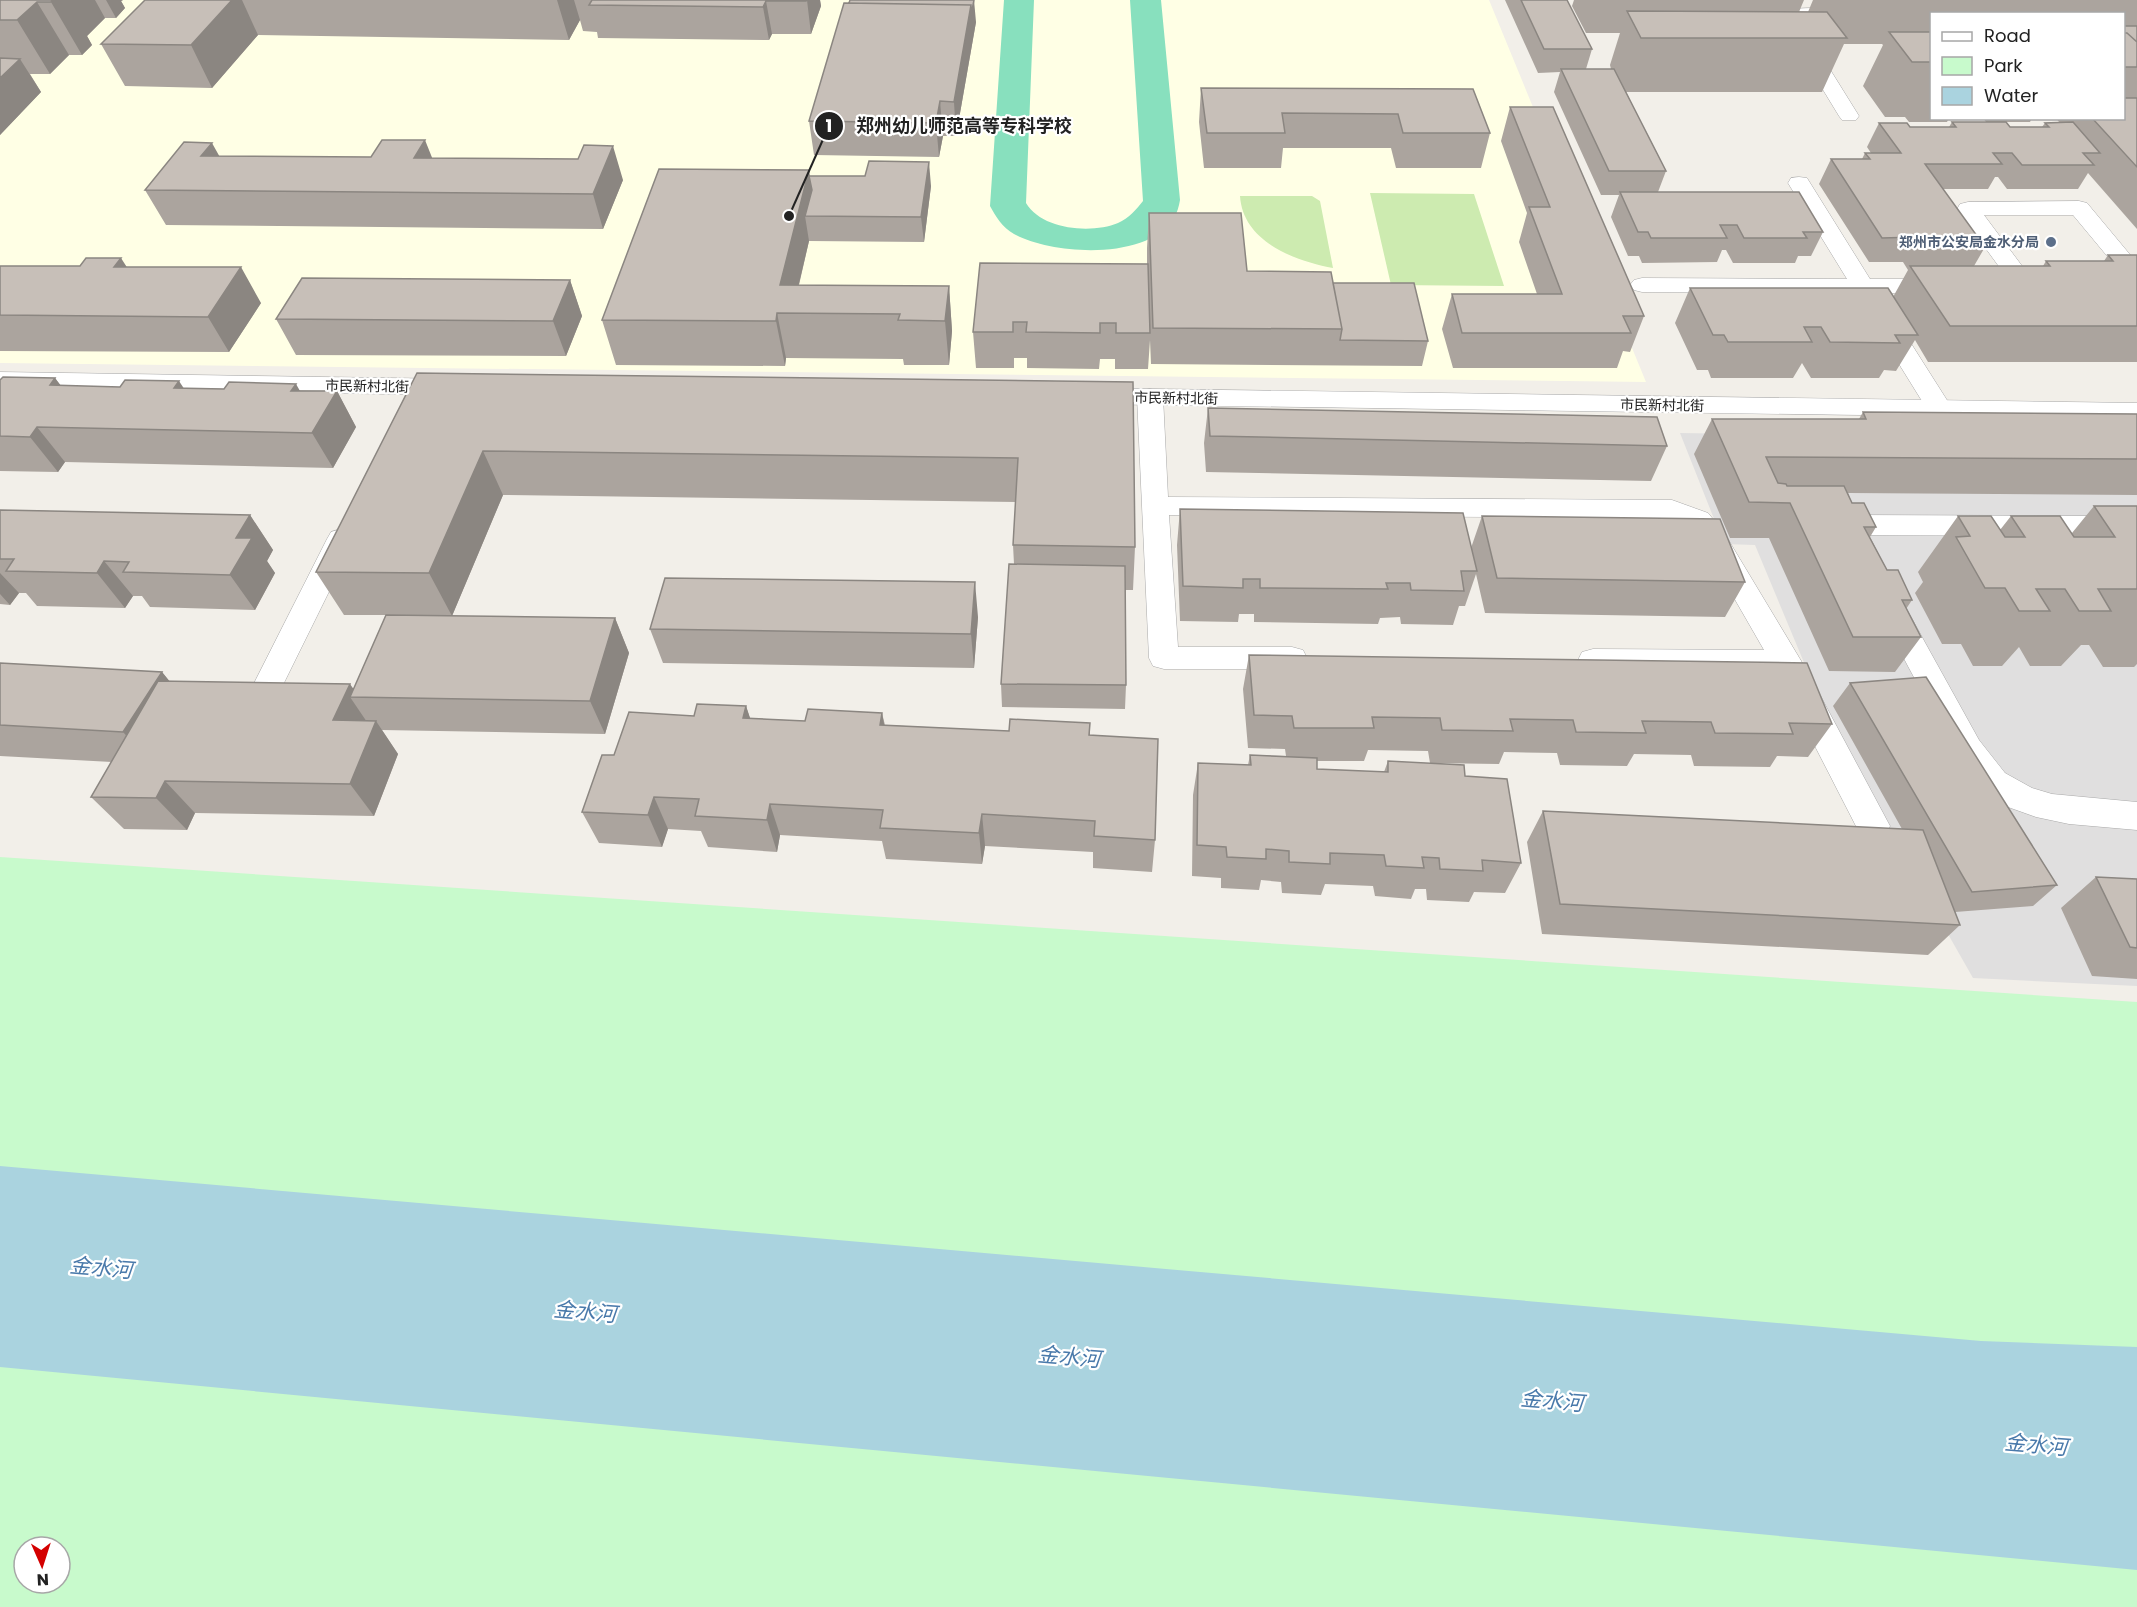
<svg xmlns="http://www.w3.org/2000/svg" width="2137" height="1607" font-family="Poppins,'Noto Sans SC',sans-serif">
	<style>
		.residential { fill: #e0dfdf }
		.education { fill: #ffffe5 }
		.grass { fill: #cdebb0 }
		.park { fill: #c8facc; fill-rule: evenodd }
		.pitch { fill: #88e0be }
		.water { fill: #aad3df }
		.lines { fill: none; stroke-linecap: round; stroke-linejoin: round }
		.lane-casing { stroke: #a9a9a9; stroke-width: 1 }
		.street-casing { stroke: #a9a9a9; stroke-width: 1 }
		.lane { fill: #fff; fill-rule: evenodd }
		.street { fill: #fff; fill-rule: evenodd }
		.wall { fill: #aba49e }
		.shaded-wall { fill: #8b8681 }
		.building { fill: #c7bfb8; stroke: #8b8681; stroke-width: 1.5 }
		.service-dot { fill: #5c6f8a; stroke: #fff; stroke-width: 2 }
		.labels { text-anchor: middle; stroke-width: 4.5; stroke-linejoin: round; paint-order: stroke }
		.far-service-label { font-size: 14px; font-weight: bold; fill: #4e5e75; stroke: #fff; text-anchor: end }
		.far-street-label { font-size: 14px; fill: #222; stroke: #fff }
		.near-water-label { font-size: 21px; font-style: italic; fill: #4a7aab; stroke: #fff }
		.leader { fill: none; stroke: #222; stroke-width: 2 }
		.callout-dot { fill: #222; stroke: #fff; stroke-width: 2 }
		.mark-label { font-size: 18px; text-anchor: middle; font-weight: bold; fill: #fff }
		.callout-label { font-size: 18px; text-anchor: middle; font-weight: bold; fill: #222; stroke: #fff; stroke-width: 4.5; stroke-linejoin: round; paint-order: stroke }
	</style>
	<rect width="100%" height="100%" fill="#f2efe9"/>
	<path class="residential" d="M1680,433L2137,440V986L1973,978L1833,732L1755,545L1724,544Z"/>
	<path class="education" d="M69,0H1489L1646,382L0,363V69Z"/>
	<path class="grass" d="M1370,193L1474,194L1504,286L1391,285Z
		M1240,196H1312L1320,201L1333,268C1295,261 1243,242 1240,196Z"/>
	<path class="park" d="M0,857L2137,1002V1607H0ZM24,1547H60V1583H24Z"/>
	<path class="pitch" d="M1004,0H1034L1026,203C1042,230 1092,234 1118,223C1129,218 1136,210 1143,201L1130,0H1161L1180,200C1179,206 1177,213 1174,218C1148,261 1052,255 1014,234C1002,227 996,217 990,206Z"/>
	<path class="water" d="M0,1166L1981,1341L2137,1347V1570L0,1367Z"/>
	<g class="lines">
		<defs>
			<path id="lane" d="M1861,0H1882C1863,27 1825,11 1798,18L1859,116L1856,120H1842L1839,116L1778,16C1794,0 1840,16 1861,0Z
				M1799,177L1807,178L1870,279H1945L1953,281L1957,286L1953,291L1945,293H1879L1952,408L1948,414L1939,416L1930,414L1855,293L1642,292L1634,290L1630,285L1634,280L1642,278L1847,279L1788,183L1791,178Z
				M2079,201L2087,203L2137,263V281L2127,280L2073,215H1984L2037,286L2033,291L2025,293L1998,291L1994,286L1998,281L2008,279L1957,209L1960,204L1968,202Z
				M1150,389L1159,391L1163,397L1168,497L1672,500L1708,513L1723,531L1806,669L1890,826L1885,836L1873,840L1861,836L1777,672L1593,671L1582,668L1578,660L1582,652L1593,649L1764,650L1703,544L1688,527L1669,518L1169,515L1178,647H1292L1303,650L1307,658L1303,666L1292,669H1164L1153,666L1149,658L1137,397L1141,391Z
				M1849,515L2137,516V536L1849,535L1839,532L1835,525L1839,518Z
				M341,529L351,532L355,539L279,693L275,701L264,705L253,701L249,693L327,539L331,532Z
				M1892,597L1902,601L1979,740L2005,773L2032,788L2052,794L2137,802V830L2069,824L2036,817L2008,807L1982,791L1957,758L1877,608L1882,601Z"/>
			<path id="street" d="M0,372L454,379L463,381L467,387L463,393L454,395L0,388Z
				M1088,388L2137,403V419L1088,404L1079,402L1075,396L1079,390Z"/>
		</defs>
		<use href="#lane" class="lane-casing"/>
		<use href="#street" class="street-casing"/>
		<use href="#lane" class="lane"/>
		<use href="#street" class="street"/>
	</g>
	<path class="wall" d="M0,0H123L121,1L125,8L116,18H105L87,36L92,45L82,55H69L50,74H30L41,92L0,135Z
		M145,0H820L821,6L811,34H772L769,40L598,38L597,32L583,31L580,20L569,40L258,35L212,88L125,86L101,44Z
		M1505,0H1567L1592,49L1586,69H1611L1610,65L1620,33H1586L1572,6L1574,0H1804L1799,12H1808L1813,0H2137V229L2088,173L2078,189H2007L1998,177H1995L1988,189H1943L1985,247L1974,266H2043L2046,261H2104L2108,255H2137V362H1928L1915,340L1896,371L1884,370L1879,378H1811L1802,363L1793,378H1711L1708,370H1697L1675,323L1690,288L1893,297L1908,270L1903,262H1869L1819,184L1831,159H1862L1865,153H1871L1867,147L1879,123L1910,127H1949L1952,122H1986L1983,118H2032L2030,122H2006L2010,127H2042L2045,123L2059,122L2056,118H2124V14H1932V118H1949L1947,122H1909L1905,117H1885L1863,86L1883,45L1882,44H1844L1822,92H1626L1666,171L1658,192L1823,232L1811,256H1798L1795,263H1733L1726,250H1722L1717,262L1642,263L1639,256H1628L1611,217L1619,195H1601L1554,92L1560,72L1538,73Z
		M849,3L976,22L956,136H943L939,157L814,155L809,121Z
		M1201,88L1473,89L1490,133L1481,168H1396L1391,148H1283L1281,168H1204L1199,122Z
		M1510,107L1644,316L1630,352L1623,351L1617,368H1453L1442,329L1452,294H1537L1519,242L1527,213L1501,141Z
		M220,156L432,158L623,180L603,229L166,225L145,190Z
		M809,176L931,186L924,242L809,241L799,285L949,286L952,331L949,365H904L903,359L786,358L785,366L616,365L602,320Z
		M1149,213L1247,271L1333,283L1428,341L1422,366L1151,364L1150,340L1148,369H1115V359H1100L1099,369L1027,368V358H1014V368H976L973,332L1147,264V248Z
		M0,266L127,267L261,303L229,352L0,351Z
		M570,280L582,316L566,356L296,355L276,319Z
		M417,373L1133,382L1135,547L1133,590H1125L1126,685L1125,709L1002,707L1001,684L1014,564L1013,545L1016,502L503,495L452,616L615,618L629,653L605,734L382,730L398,754L374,816L195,813L187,830L124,829L91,797L112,762L0,756V663L162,672L169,681L354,688L386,615H344L316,572Z
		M55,378L61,386L337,391L356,427L333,468L65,462L58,472L0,471V380Z
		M1208,408L1667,446L1651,481L1206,472L1204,443Z
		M1863,412L2137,414V495L1848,493L1852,503L1876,527L1870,537L1887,570L1912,600L1906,609L1921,637L1895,672L1829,671L1769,538H1730L1694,454L1712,419H1859Z
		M2094,506H2137V664L2134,667H2103L2089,645H2081L2061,666H2030L2019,647L2002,666H1973L1961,644H1942L1915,593L1923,582L1918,572L1958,516L2000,530L2011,516L2072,533Z
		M1180,509L1471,548L1482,516L1745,582L1725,617L1485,613L1476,574L1465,606H1459L1453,625L1401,624L1400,617L1380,618L1378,624L1254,622V614H1239L1238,622L1180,621L1177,545Z
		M0,510L250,515L273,550L267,561L275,573L255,610L150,607L142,596H133L125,608L37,606L26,593H19L10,605L0,604Z
		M978,617L974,668L663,663L650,629Z
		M1249,655L1832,724L1808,757L1777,756L1770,767L1694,766L1691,755L1634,754L1627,766L1560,765L1557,753L1504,752L1499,764L1430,763L1428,751L1368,750L1364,761H1317V769L1384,772L1388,761L1465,776L1521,863L1505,893L1474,892L1469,902L1427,900L1426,889H1415L1411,899L1375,896L1373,886L1325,884L1321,895L1282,893L1281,882L1261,880L1259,890L1221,888V878L1192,876L1193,795L1198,763L1248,765L1250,755L1286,756L1285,749L1248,748L1243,689Z
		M1850,683L2057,885L2033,906L1955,912L1960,925L1928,955L1542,934L1527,842L1543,811L1902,829L1833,706Z
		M746,706L750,718L805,721L882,713L885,725L1009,731L1090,723V735L1155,840L1152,872L1093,868V852L985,846L982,864L886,859L882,841L780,835L777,852L708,847L701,831L668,829L662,847L599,843L582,812L614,755L694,716Z
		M2096,877L2137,879V979L2092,976L2061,908Z"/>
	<path class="shaded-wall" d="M52,0H95L105,18L87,36L92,45L82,55L51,2Z
		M106,0H123L121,1L125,8L116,18Z
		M232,0H242L258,35L212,88L191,45Z
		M557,0H574L580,20L569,40Z
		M807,0H820L821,6L811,34Z
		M974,0L976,22L956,136L954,102L970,9Z
		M766,1L772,34L769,40L763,7Z
		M37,2L69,55L50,74L17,20Z
		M20,59L41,92L0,135V78Z
		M940,101L943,136L939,157L936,123Z
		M425,140L439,175L414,158Z
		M212,143L231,177L201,156Z
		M613,146L623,180L603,229L593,194Z
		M929,162L931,186L924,242L921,217Z
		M809,170L816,214L805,216L809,241L792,313L780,285Z
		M121,258L144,294L114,267Z
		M241,267L261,303L229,352L208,317Z
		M570,280L582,316L566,356L553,321Z
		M949,286L952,331L949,365L945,321Z
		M777,313L786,358L785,366L776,321Z
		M55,378L82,414L50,385Z
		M179,381L202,416L174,388Z
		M296,384L316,419L291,391Z
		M337,391L356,427L333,468L312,433Z
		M37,427L65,462L58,472L30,437Z
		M483,451L503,495L452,616L429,573Z
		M250,515L273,550L267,561L275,573L255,610L230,575L236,538Z
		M104,561L133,596L125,608L97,573Z
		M0,573L19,593L10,605L0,594Z
		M975,582L978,617L974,668L971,634Z
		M615,618L629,653L605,734L590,701Z
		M162,672L190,706L153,765L123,732Z
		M350,684L359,697H350L369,725L333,720Z
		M746,706L757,739L743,718Z
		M882,713L888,746L880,725Z
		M376,721L398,754L374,816L350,784Z
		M165,781L195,813L187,830L156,798Z
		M654,797L668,829L662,847L648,815Z
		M770,804L780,835L777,852L767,820Z
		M982,814L985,846L982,864L979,833Z"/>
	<path class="building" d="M0,0H52L51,2H37L17,20H0Z
		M145,0H232L191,45L101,44Z
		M592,0H807L806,1H766L763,7L589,5Z
		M850,0H974L971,15V5L849,3Z
		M1521,0H1567L1592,49H1544Z
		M844,3L971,5L954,102L940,101L936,123L809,121Z
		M1627,11L1827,12L1847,38H1641Z
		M2124,26H2137V42L2127,33H2124Z
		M1889,32H1932V62H1912Z
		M2124,33H2127L2137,42V67H2124Z
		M0,58L20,59L0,78Z
		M1561,69H1614L1666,171H1609Z
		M1201,88L1473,89L1490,133H1403L1398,114L1282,113L1285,133H1207Z
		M2124,98H2137V167L2092,118H2124Z
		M1510,107H1553L1644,316H1623L1631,333H1462L1452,294H1562L1529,207H1550Z
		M1952,122H2006L2010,127H2049L2045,123L2073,122L2100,153H2083L2094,165H2022L2012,153H1993L2002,164H1925L1985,247H1924L1917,237L1882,238L1831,159H1870L1865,153H1901L1879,123H1907L1910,127H1956Z
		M382,140H425L414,158L578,159L584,145L613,146L593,194L145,190L184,142L212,143L201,156L371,157Z
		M869,161L929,162L921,217L805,216L812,190L809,176H865Z
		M659,169L809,170L780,285L949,286L945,321L898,320L900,314L777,313L776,321L602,320Z
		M1620,192H1799L1823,232H1803L1807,238H1744L1737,225H1720L1727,238H1651L1648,232H1638Z
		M1149,213H1241L1247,271L1331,272L1342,329L1153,328Z
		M2108,255H2137V326H1950L1910,266H2050L2046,261H2113Z
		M86,258H121L114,267H241L208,317L0,315V266H80Z
		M980,263L1148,264L1150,333H1116V323H1100V333L1026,332L1027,322H1013V332H973Z
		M302,278L570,280L553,321L276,319Z
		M1333,283H1414L1428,341L1340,340L1342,329Z
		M1690,288H1888L1918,335H1895L1900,343L1830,342L1821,327H1804L1812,342H1728L1724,335H1713Z
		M417,373L1133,382L1135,547L1013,545L1018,458L483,451L429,573L316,572Z
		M3,377L55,378L50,385L120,387L125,380L179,381L174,388L224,389L229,382L296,384L291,391H337L312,433L37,427L30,437L0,436V380Z
		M1208,408L1657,417L1667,446L1210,436Z
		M1863,412L2137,414V459L1766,457L1778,483L1786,484L1787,486H1844L1852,503H1864L1876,527H1864L1887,570H1898L1912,600H1902L1921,637H1853L1790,503L1749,502L1712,419H1866Z
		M2094,506H2137V589H2098L2111,611H2079L2065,589H2036L2050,611H2019L2005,588H1985L1956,537L1970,536L1958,516H1991L2005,537H2025L2011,516H2060L2074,537H2115Z
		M1180,509L1463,513L1477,571H1461L1464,591L1411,590L1410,583H1386L1388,589L1260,588V579H1243V588L1183,586Z
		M0,510L250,515L236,538H252L230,575L123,572L129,562L104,561L97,573L6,571L14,559H0Z
		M1482,516L1720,519L1745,582L1497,578Z
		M1009,564L1125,566L1126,685L1001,684Z
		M665,578L975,582L971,634L650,629Z
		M386,615L615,618L590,701L350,697Z
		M1249,655L1807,663L1832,724L1789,723L1793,734L1715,733L1711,722L1642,721L1646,733L1576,732L1573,720L1510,719L1513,731L1442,730L1440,718L1372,717L1374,728H1294L1292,716L1254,715Z
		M0,663L162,672L123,732L0,725Z
		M1926,677L2057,885L1972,892L1850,683Z
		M158,681L350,684L333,720L376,721L350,784L165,781L156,798L91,797Z
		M697,704L746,706L743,718L805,721L808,709L882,713L880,725L1009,731L1010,719L1090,723L1089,735L1158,739L1155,840L1094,836L1095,821L982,814L979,833L880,828L883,810L770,804L767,820L695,816L699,799L654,797L648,815L582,812L602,755H614L629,712L694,716Z
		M1250,755L1317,758V769L1388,772V761L1464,765L1465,776L1507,779L1521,863L1482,860L1483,871L1440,869L1439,858L1422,857L1424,868L1386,866L1384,855L1330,853V864L1289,862V851L1266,849V859L1227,857L1226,847L1197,845L1198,763L1251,765Z
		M1543,811L1923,830L1960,925L1560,904Z
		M2096,877L2137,879V948L2130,947Z"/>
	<circle class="service-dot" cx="2051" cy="242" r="6"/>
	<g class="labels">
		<g class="far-service-label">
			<text x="2039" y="247">郑州市公安局金水分局</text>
		</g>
		<g class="far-street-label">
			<text transform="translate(367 386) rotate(1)" y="5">市民新村北街</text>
			<text transform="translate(1176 398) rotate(1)" y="5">市民新村北街</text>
			<text transform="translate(1662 405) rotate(1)" y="5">市民新村北街</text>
		</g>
		<g class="near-water-label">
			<text transform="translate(101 1268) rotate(5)" y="7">金水河</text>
			<text transform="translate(585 1312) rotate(5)" y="7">金水河</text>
			<text transform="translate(1069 1357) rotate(5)" y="7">金水河</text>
			<text transform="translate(1552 1401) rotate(5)" y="7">金水河</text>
			<text transform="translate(2036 1445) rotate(5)" y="7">金水河</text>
		</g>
	</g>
	<path class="leader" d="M789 216L829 126"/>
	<g class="callout-dot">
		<circle cx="789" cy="216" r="6"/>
		<circle cx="829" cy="126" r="15"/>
	</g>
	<g class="mark-label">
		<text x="829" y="132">1</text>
	</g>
	<g class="callout-label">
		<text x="964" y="132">郑州幼儿师范高等专科学校</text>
	</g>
	<rect x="1930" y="12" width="195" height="108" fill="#ffffff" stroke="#a7a7a7" stroke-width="1.5"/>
	<rect x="1942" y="32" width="30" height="9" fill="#ffffff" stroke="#a7a7a7" stroke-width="1.5"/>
	<text x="1984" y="42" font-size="18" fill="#222222">Road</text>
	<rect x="1942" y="57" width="30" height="18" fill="#c8facc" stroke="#a7a7a7" stroke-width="1.5"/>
	<text x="1984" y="72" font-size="18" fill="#222222">Park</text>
	<rect x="1942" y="87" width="30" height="18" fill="#aad3df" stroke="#a7a7a7" stroke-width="1.5"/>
	<text x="1984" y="102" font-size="18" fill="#222222">Water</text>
	<g transform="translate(42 1565) rotate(177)"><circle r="28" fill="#ffffff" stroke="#a7a7a7" stroke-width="1.5"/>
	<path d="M0-4.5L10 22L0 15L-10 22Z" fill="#d40000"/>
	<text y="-9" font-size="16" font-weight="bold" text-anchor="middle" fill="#222222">N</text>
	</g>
</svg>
